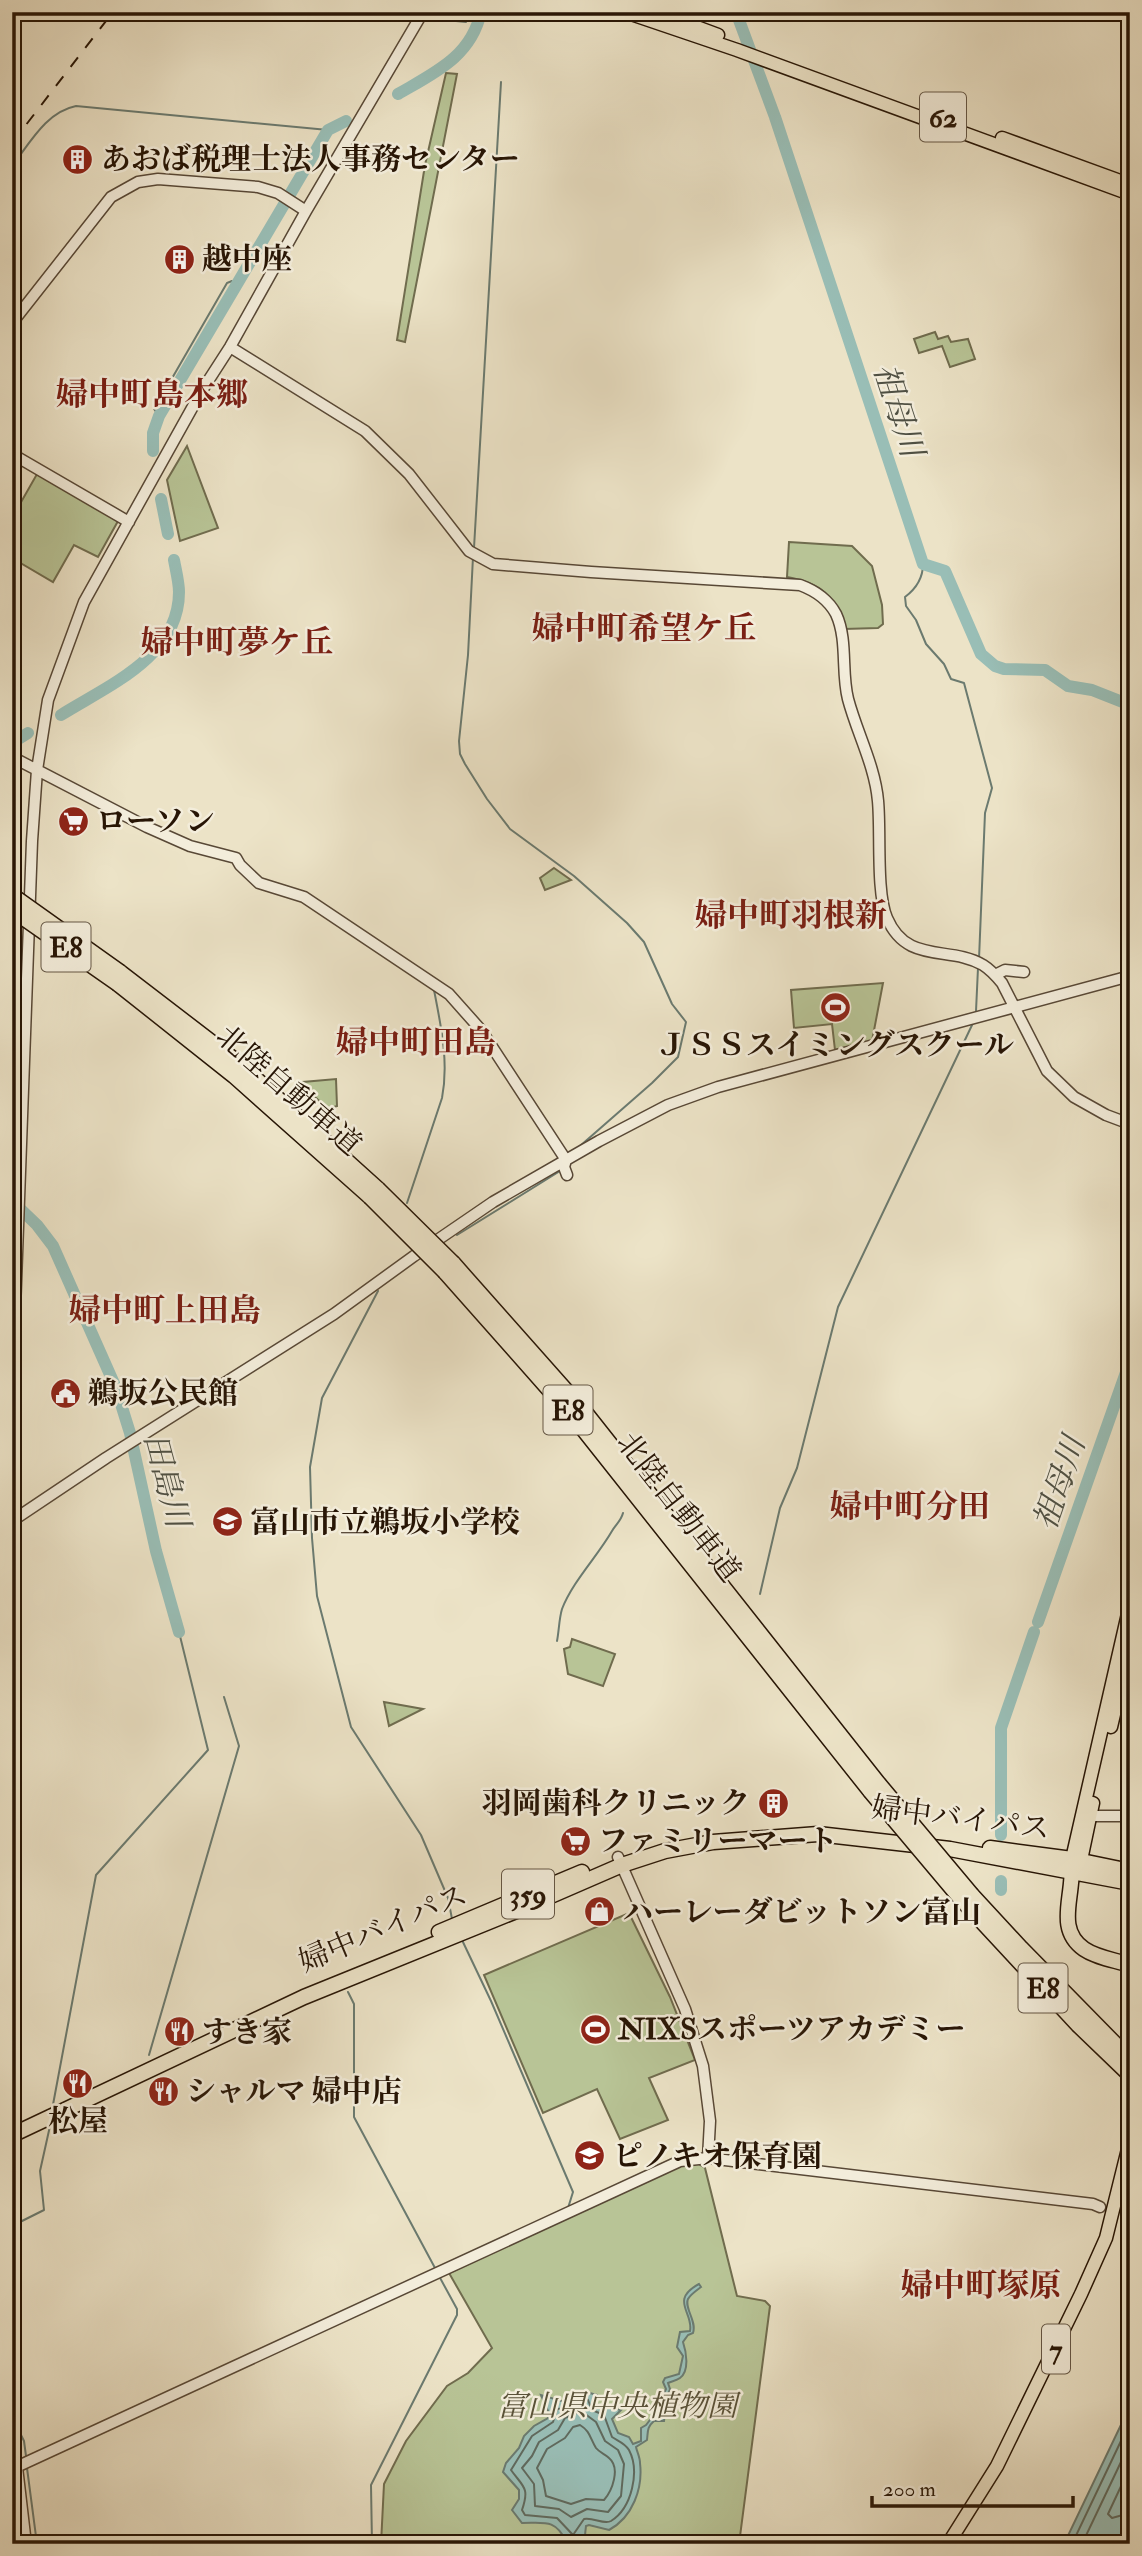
<svg xmlns="http://www.w3.org/2000/svg" width="1142" height="2556" font-family="'IM FELL Double Pica','Noto Serif JP',serif">
	<style>
		.green { fill: #b8c496; stroke: #706c4e; stroke-width: 2 }
		.water { fill: #99beb6; stroke: #6b7a6f; stroke-width: 2 }
		.lines { fill: none; stroke-linecap: round; stroke-linejoin: round }
		.shore { stroke: #606a5e; stroke-width: 2 }
		.stream { stroke: #6b7a6f; stroke-width: 2 }
		.river { stroke: #99beb6; stroke-width: 12 }
		.minor-casing { stroke: #584836; stroke-width: 13 }
		.major-casing { stroke: #271505; stroke-width: 15 }
		.highway-casing { stroke: #271505; stroke-width: 17 }
		.minor { stroke: #f3eddb; stroke-width: 10 }
		.major { stroke: #ece3c7; stroke-width: 12 }
		.highway { stroke: #ece3c7; stroke-width: 14 }
		.rail { stroke: #271505; stroke-width: 2; stroke-dasharray: 12 12; stroke-linecap: butt }
		.highway-bridge-casing { stroke: #271505; stroke-width: 17; stroke-linecap: butt }
		.highway-bridge { stroke: #ece3c7; stroke-width: 14 }
		.labels { text-anchor: middle; stroke-width: 5; stroke-linejoin: round; paint-order: stroke }
		.shield { fill: #f3eddb; stroke: #645645; stroke-width: 2 }
		.shield-label { font-size: 28px; font-weight: bold; fill: #271505 }
		.poi-label { font-size: 30px; font-weight: bold; fill: #271505; stroke: #f3eddb; text-anchor: start }
		.street-label { font-size: 30px; fill: #271505; stroke: #f3eddb }
		.park-label { font-size: 30px; font-style: italic; fill: #5a5238; stroke: #f3eddb }
		.neighbourhood-label { font-size: 32px; font-weight: bold; fill: #7a1f14; stroke: #f3eddb }
		.water-label { font-size: 32px; font-style: italic; fill: #4f5043; stroke: #f3eddb }
	</style>
	<rect width="100%" height="100%" fill="#ece3c7"/>
	<filter id="stains"><feTurbulence type="fractalNoise" baseFrequency=".00286" numOctaves="4"/><feColorMatrix values="0 0 0 0 .2 0 0 0 0 .09 0 0 0 0 .02 0 0 0 .5 -.17"/></filter>
	<radialGradient id="worn" r=".72"><stop offset=".6" stop-color="#630" stop-opacity="0"/><stop offset="1" stop-color="#630" stop-opacity=".3"/></radialGradient>
	<path class="green" d="M446,73L457,74L405,342L397,340L425,165Z
		M935,332L938,339L948,336L951,342L968,339L975,359L950,367L942,346L919,353L914,339Z
		M187,446L218,528L180,541L167,480Z
		M37,474L118,521L98,557L74,545L53,582L12,558V518Z
		M789,542L852,546L872,566L882,605L883,624L878,628L844,629C835,595 821,583 787,577Z
		M554,868L571,880L545,890L540,878Z
		M883,983L872,1041L835,1050L832,1024L794,1028L791,990Z
		M336,1079L337,1106L328,1109L303,1086V1082Z
		M572,1639L615,1654L603,1686L568,1674L564,1649L570,1647Z
		M384,1702L423,1709L389,1726Z
		M629,1913L670,1997L695,2060L649,2078L668,2120L620,2139L597,2089L543,2113L484,1975Z
		M697,2163L705,2168L737,2296L765,2301L770,2306L739,2544H381L384,2484L406,2441L447,2386L468,2373L492,2348L449,2273L680,2166Z"/>
	<path class="water" d="M699,2284L701,2287C697,2290 690,2295 688,2299C684,2308 697,2321 693,2333L688,2335L683,2342C686,2351 690,2371 680,2378C676,2381 672,2381 668,2383L670,2389L667,2397L664,2421H654C647,2427 648,2431 647,2440L636,2447C637,2452 640,2457 640,2463C643,2488 633,2517 609,2530L589,2525L586,2526L584,2544H564L566,2541C555,2519 545,2523 522,2523L512,2510L519,2499V2490L503,2472L506,2463L519,2448L524,2436L534,2426L548,2418L549,2413L541,2395L565,2402L583,2391L597,2395L596,2404L621,2410L612,2419L618,2433L629,2437L633,2444L641,2441V2428L646,2425L653,2416H659V2404L666,2389L663,2382L665,2378L679,2374L683,2356L677,2347L680,2332L690,2331C694,2313 669,2300 699,2284Z
		M1130,2406V2531L1125,2544H1064Z"/>
	<g class="lines">
		<path class="shore" d="M584,2398L588,2400L592,2410L604,2415L612,2437C618,2441 625,2443 629,2450C640,2471 632,2508 611,2521C604,2525 593,2517 584,2519L573,2535L557,2518L525,2515L522,2510C530,2487 523,2487 511,2470L532,2436L553,2422L557,2409L568,2408Z
			M581,2411L596,2422L605,2441L618,2450L624,2464L621,2496L608,2512L587,2509L571,2517L559,2509L535,2506L534,2484L522,2468L532,2456L539,2442L558,2430L565,2418Z
			M580,2425C590,2431 590,2438 596,2448C600,2453 605,2454 609,2458C621,2468 612,2491 604,2500L586,2499L571,2504L546,2496L543,2480L537,2468L547,2449L565,2438L573,2427Z
			M1130,2467L1108,2514L1112,2518L1130,2513
			M1072,2544L1130,2422
			M1082,2544L1130,2443"/>
		<path class="stream" d="M362,12L413,17
			M426,18L466,22
			M12,166C30,143 46,112 76,106L328,130
			M159,416L154,409L156,406L227,283L232,281L237,284
			M474,548L501,82
			M473,557L468,655L459,741L460,754L465,764L487,799L510,829L574,876L627,923L644,942L672,1004L686,1022L678,1057L652,1083L580,1146
			M923,564C923,578 917,588 905,597L906,606L916,620L926,644L944,664L951,679L964,683L992,788L985,813L979,959
			M976,1011L978,968
			M407,1203L442,1098C449,1062 441,1026 434,990
			M457,1235L560,1171
			M378,1291L322,1398L310,1467L312,1538L317,1596L351,1727L421,1835L448,1898L452,1919
			M760,1594L780,1508L797,1468L838,1307L973,1023
			M557,1641C559,1631 559,1619 562,1609C573,1581 597,1557 612,1531C616,1524 621,1521 623,1513
			M462,1940L491,2001L573,2192L568,2208
			M348,1992L354,2004V2117L435,2268
			M149,2055L239,1746L224,1697
			M52,2110L96,1875L208,1750L179,1632
			M12,2226L44,2210L40,2171L50,2126
			M12,2417L24,2441L26,2456
			M27,2468L37,2544
			M372,2544L371,2485L457,2315V2309L439,2276"/>
		<path class="river" d="M736,12L775,117L923,564L945,571L981,654L995,666L1004,669L1045,670L1068,686L1092,690L1130,705
			M398,94C434,73 471,57 481,12
			M153,451V433L159,416L328,130L346,121
			M161,499L168,534
			M61,715C107,686 179,657 179,592C179,582 176,571 174,560
			M12,743L28,733
			M12,1201L37,1225L53,1246L116,1388L130,1433L156,1551L179,1632
			M1038,1622L1130,1361
			M1001,1835V1728L1034,1632
			M1001,1881V1890"/>
		<defs>
			<path id="minor" d="M12,323L111,197L138,182L158,179L258,187L278,193L306,211
				M230,347L365,431L409,474L469,551L493,564L591,572L800,585C816,591 828,599 836,614C848,640 841,672 848,699C857,733 875,766 878,801C881,832 876,893 887,918C907,965 949,945 983,965C991,970 997,977 1002,983L1047,1071L1074,1097L1106,1115L1130,1124
				M12,454L129,522
				M12,757L147,827L190,846L236,858L240,865L259,883L304,897L449,994L481,1030L566,1160L564,1167L567,1175
				M995,975L1005,970L1024,972
				M12,1392L32,841L37,770L48,700L84,602L201,392L230,347L306,211L423,12
				M12,1521L106,1458L334,1314L414,1256L493,1202L599,1141L668,1105L718,1087L1130,976
				M1090,1816H1130
				M618,1857L685,2009L703,2066L710,2121L708,2158
				M12,2453L17,2467L26,2544
				M12,2469L680,2161L708,2158L1093,2204L1100,2207"/>
			<path id="major" d="M625,12L737,50L1130,194
				M656,12L718,35
				M1002,138L1120,181
				M1111,1727L1130,1646
				M1072,1859L1130,1605
				M1081,1860L1093,1803
				M948,2544L997,2466L1081,2294L1106,2238L1130,2141"/>
			<path id="highway" d="M120,972L236,1061L378,1189
				M118,984L234,1076L370,1197
				M453,1263L585,1412L879,1784
				M445,1272L575,1419L870,1791
				M990,1848L1072,1859L1130,1871
				M1072,1862C1071,1869 1072,1876 1071,1883C1069,1907 1060,1932 1084,1949C1097,1958 1115,1960 1130,1965
				M972,1895L1021,1948L1130,2059
				M960,1898L1078,2025L1130,2075
				M439,1932L582,1872
				M12,2135L304,1997L516,1911L622,1865L665,1851L713,1842L818,1834L950,1849L1130,1883"/>
		</defs>
		<use href="#minor" class="minor-casing"/>
		<use href="#major" class="major-casing"/>
		<use href="#highway" class="highway-casing"/>
		<use href="#minor" class="minor"/>
		<use href="#major" class="major"/>
		<use href="#highway" class="highway"/>
		<path class="rail" d="M12,143L113,12"/>
		<defs>
			<path id="highway-bridge" d="M16,898L120,972
				M12,910L118,984
				M378,1189L453,1263
				M370,1197L445,1272
				M879,1784L972,1895
				M870,1791L960,1898"/>
		</defs>
		<use href="#highway-bridge" class="highway-bridge-casing"/>
		<use href="#highway-bridge" class="highway-bridge"/>
	</g>
	<defs>
		<symbol id="building-disc" viewBox="-11 -11 22 22"><circle r="9.5" fill="#8f2418" stroke="#f3eddb"/><path d="M-4-6H4V6H1V3H-1V6H-4ZM-2.5-4.3h1.7v1.8h-1.7ZM.8-4.3h1.7v1.8H.8ZM-2.5-1h1.7V.8h-1.7ZM.8-1h1.7V.8H.8Z" fill="#fff"/></symbol>
		<symbol id="supermarket-disc" viewBox="-11 -11 22 22"><circle r="9.5" fill="#8f2418" stroke="#f3eddb"/><path d="M-6-5.5h2.5l.6 2H6L4.5 2H-2.5L-4.4-4H-6ZM-1.5 3.2a1.3 1.3 0 1 0 .1 0ZM3 3.2a1.3 1.3 0 1 0 .1 0Z" fill="#fff"/></symbol>
		<symbol id="stadium-disc" viewBox="-11 -11 22 22"><circle r="9.5" fill="#8f2418" stroke="#f3eddb"/><path d="M0-5a6.5 5 0 1 0 0 10a6.5 5 0 1 0 0-10ZM-3.5-1.8h7v3.6h-7Z" fill="#fff"/></symbol>
		<symbol id="civic-disc" viewBox="-11 -11 22 22"><circle r="9.5" fill="#8f2418" stroke="#f3eddb"/><path d="M-.6-6.5H3V-4.5H.6V-3L4-1V1h2V6H-6V1h2V-1L-.6-3ZM-1.2 2.5V6h2.4V2.5Z" fill="#fff"/></symbol>
		<symbol id="school-disc" viewBox="-11 -11 22 22"><circle r="9.5" fill="#8f2418" stroke="#f3eddb"/><path d="M0-5L7-2L0 1L-7-2ZM-4 1L0 2.5L4 1V4Q0 6-4 4Z" fill="#fff"/></symbol>
		<symbol id="shop-disc" viewBox="-11 -11 22 22"><circle r="9.5" fill="#8f2418" stroke="#f3eddb"/><path d="M-5-2.5h2.3a2.7 3.5 0 0 1 5.4 0H5L5.5 6h-11ZM-1.5-2.5h3a1.5 2.3 0 0 0-3 0Z" fill="#fff"/></symbol>
		<symbol id="restaurant-disc" viewBox="-11 -11 22 22"><circle r="9.5" fill="#8f2418" stroke="#f3eddb"/><path d="M-5-6h1v4h1v-4h1v4h1v-4h1v5L-1.5 .5V6h-2V.5L-5-1ZM5-6V6H3V1.5H1.5Q1.5-4 5-6Z" fill="#fff"/></symbol>
	</defs>
	<g fill-rule="evenodd">
		<use href="#building-disc" x="60" y="142" width="35" height="35"/>
		<use href="#building-disc" x="162" y="242" width="35" height="35"/>
		<use href="#supermarket-disc" x="56" y="804" width="35" height="35"/>
		<use href="#stadium-disc" x="818" y="990" width="35" height="35"/>
		<use href="#civic-disc" x="48" y="1376" width="35" height="35"/>
		<use href="#school-disc" x="210" y="1504" width="35" height="35"/>
		<use href="#building-disc" x="756" y="1786" width="35" height="35"/>
		<use href="#supermarket-disc" x="558" y="1824" width="35" height="35"/>
		<use href="#shop-disc" x="582" y="1894" width="35" height="35"/>
		<use href="#stadium-disc" x="578" y="2012" width="35" height="35"/>
		<use href="#restaurant-disc" x="162" y="2014" width="35" height="35"/>
		<use href="#restaurant-disc" x="60" y="2066" width="35" height="35"/>
		<use href="#restaurant-disc" x="146" y="2074" width="35" height="35"/>
		<use href="#school-disc" x="572" y="2138" width="35" height="35"/>
	</g>
	<g class="labels">
		<g class="shield">
			<rect x="920" y="92.5" width="46" height="49" rx="5"/>
			<rect x="41.5" y="922.5" width="49" height="49" rx="5"/>
			<rect x="543.5" y="1385.5" width="49" height="49" rx="5"/>
			<rect x="502" y="1869.5" width="52" height="49" rx="5"/>
			<rect x="1018.5" y="1963.5" width="49" height="49" rx="5"/>
			<rect x="1042" y="2324.5" width="28" height="49" rx="5"/>
		</g>
		<g class="shield-label">
			<text x="943" y="127">62</text>
			<text x="66" y="957">E8</text>
			<text x="568" y="1420">E8</text>
			<text x="528" y="1904">359</text>
			<text x="1043" y="1998">E8</text>
			<text x="1056" y="2359">7</text>
		</g>
		<g class="poi-label">
			<text x="101" y="169">あおば税理士法人事務センター</text>
			<text x="202" y="269">越中座</text>
			<text x="96" y="831">ローソン</text>
			<text x="835" y="1055" text-anchor="middle">ＪＳＳスイミングスクール</text>
			<text x="88" y="1403">鵜坂公民館</text>
			<text x="250" y="1532">富山市立鵜坂小学校</text>
			<text x="750" y="1813" text-anchor="end">羽岡歯科クリニック</text>
			<text x="598" y="1851">ファミリーマート</text>
			<text x="623" y="1922">ハーレーダビットソン富山</text>
			<text x="618" y="2039">NIXSスポーツアカデミー</text>
			<text x="202" y="2042">すき家</text>
			<text x="186" y="2101">シャルマ 婦中店</text>
			<text x="78" y="2131" text-anchor="middle">松屋</text>
			<text x="613" y="2166">ピノキオ保育園</text>
		</g>
		<g class="street-label">
			<text transform="translate(289 1090) rotate(41)" y="10">北陸自動車道</text>
			<text transform="translate(679 1507) rotate(52)" y="10">北陸自動車道</text>
			<text transform="translate(961 1818) rotate(7)" y="10">婦中バイパス</text>
			<text transform="translate(383 1928) rotate(-23)" y="10">婦中バイパス</text>
		</g>
		<g class="park-label">
			<text x="617" y="2416">富山県中央植物園</text>
		</g>
		<g class="neighbourhood-label">
			<text x="152" y="405">婦中町島本郷</text>
			<text x="644" y="639">婦中町希望ケ丘</text>
			<text x="237" y="653">婦中町夢ケ丘</text>
			<text x="791" y="926">婦中町羽根新</text>
			<text x="416" y="1053">婦中町田島</text>
			<text x="165" y="1321">婦中町上田島</text>
			<text x="910" y="1517">婦中町分田</text>
			<text x="981" y="2296">婦中町塚原</text>
		</g>
		<g class="water-label">
			<text transform="translate(899 410) rotate(72)" y="11">祖母川</text>
			<text transform="translate(167 1480) rotate(75)" y="11">田島川</text>
			<text transform="translate(1059 1483) rotate(-71)" y="11">祖母川</text>
		</g>
	</g>
	<rect width="1142" height="2556" fill="none" stroke="#ece3c7" stroke-width="42"/>
	<rect x="14" y="14" width="1114" height="2528" fill="none" stroke="#271505" stroke-width="3.5"/>
	<rect x="21" y="21" width="1100" height="2514" fill="none" stroke="#271505" stroke-width="2"/>
	<path d="M872 2496v10h201v-10" fill="none" stroke="#271505" stroke-width="3.5"/>
	<text x="883" y="2496" font-size="21" fill="#271505" stroke="#f3eddb" stroke-width="5" paint-order="stroke">200 m</text>
	<rect width="100%" height="100%" filter="url(#stains)"/>
	<rect width="100%" height="100%" fill="url(#worn)"/>
</svg>
